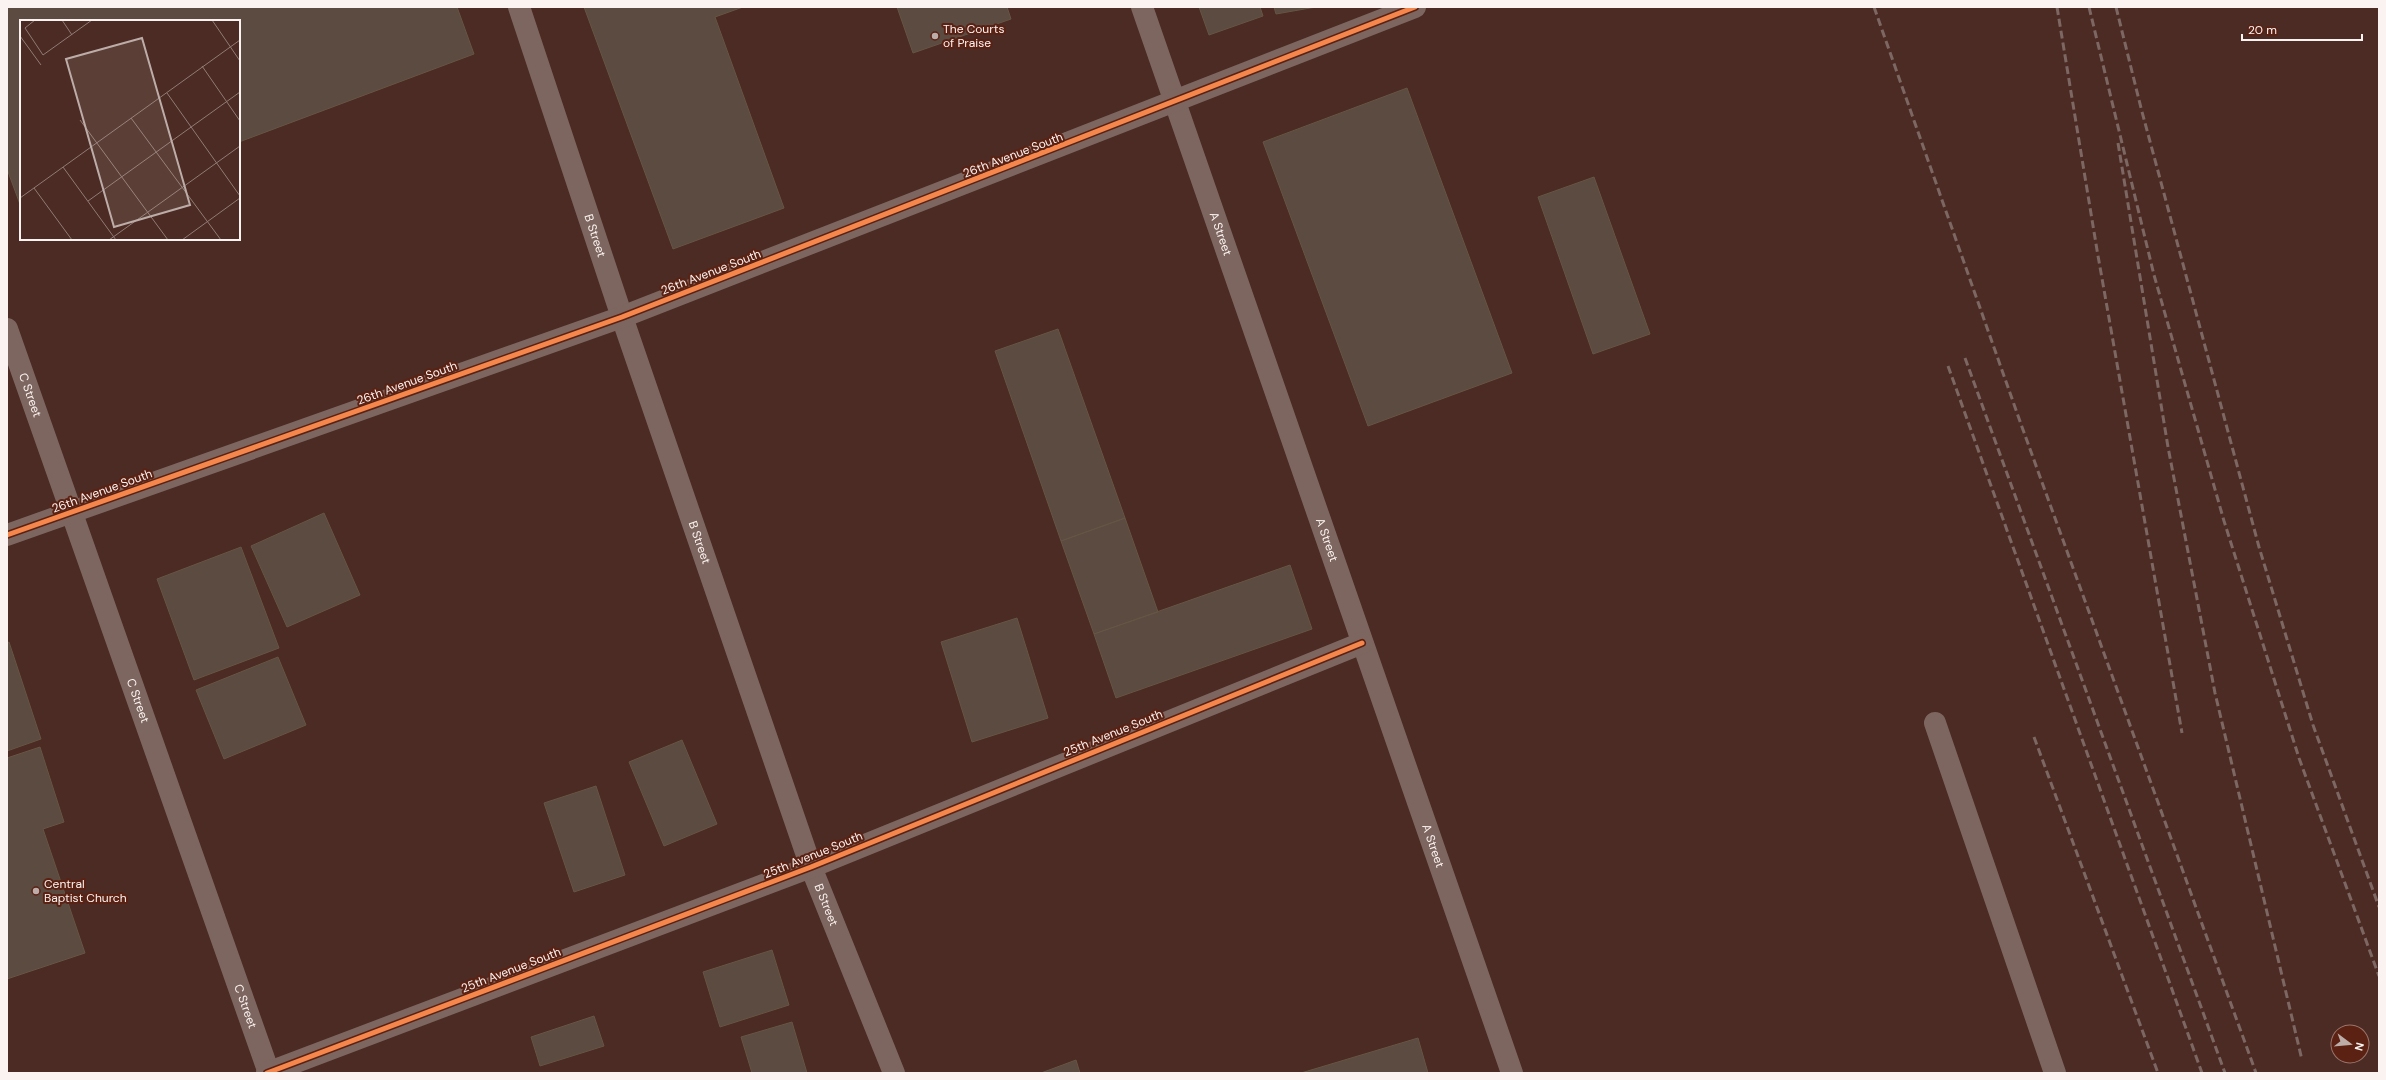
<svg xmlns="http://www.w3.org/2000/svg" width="2386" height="1080" font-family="'DM Sans',sans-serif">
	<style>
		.building { fill: #5b4b40; stroke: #665545 }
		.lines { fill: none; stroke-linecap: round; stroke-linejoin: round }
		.minor { stroke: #7d665f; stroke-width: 22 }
		.rail { stroke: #7d6762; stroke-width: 3; stroke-dasharray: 8 4; stroke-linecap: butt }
		.cycleway-casing { stroke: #5b2113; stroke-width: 8 }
		.cycleway { stroke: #f5874c; stroke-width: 5 }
		.poi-dot { fill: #bdada9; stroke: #5b2113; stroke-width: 1.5 }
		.labels { text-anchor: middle; stroke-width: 4; stroke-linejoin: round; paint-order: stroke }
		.poi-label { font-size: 12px; fill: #fbf3f1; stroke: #5b2113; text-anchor: start }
		.street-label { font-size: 12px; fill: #fbf3f1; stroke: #5b2113 }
		.inset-road { fill: none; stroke: #917b75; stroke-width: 1 }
		.view { fill: #bdada9; fill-opacity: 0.15; stroke: #bdada9; stroke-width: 2 }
		.inset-edge { fill: none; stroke: #fbf3f1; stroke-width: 2 }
	</style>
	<rect width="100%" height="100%" fill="#4b2b23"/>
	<path class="building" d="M7,7H457L474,54L239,142V21H21V207L7,169Z
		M584,7H743L715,17L784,208L673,249Z
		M897,7H1007L1011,19L913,53Z
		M1199,7H1260L1263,16L1209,35Z
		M1274,7H1316L1276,14Z
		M1407,88L1512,373L1368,426L1263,142Z
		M1594,177L1650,334L1593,354L1538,197Z
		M1058,329L1125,518L1061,541L995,351Z
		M324,513L360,595L287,627L251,546Z
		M1125,518L1158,612L1094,634L1061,541Z
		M241,547L279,648L194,680L157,579Z
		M1290,565L1312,629L1116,698L1094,634Z
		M1017,618L1048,718L972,742L941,642Z
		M9,642L41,739L7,751V643Z
		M278,657L306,725L224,759L196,690Z
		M682,740L717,824L664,846L629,762Z
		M40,747L64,822L43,829L85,953L7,979V758Z
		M596,786L625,875L574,892L544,803Z
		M772,950L789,1005L720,1027L703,972Z
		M594,1016L604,1046L540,1066L531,1037Z
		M792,1022L807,1073H752L741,1037Z
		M1418,1038L1428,1073H1301Z
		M1076,1060L1080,1073H1041Z"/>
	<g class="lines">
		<g class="minor">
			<path id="s1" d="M519,7L622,317L811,867L894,1073"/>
			<path id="s2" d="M1142,7L1512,1073"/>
			<path id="s3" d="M7,329L269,1073"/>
			<path d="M7,535L622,317L1415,7"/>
			<path d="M1935,723L2055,1073"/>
			<path d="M267,1073L811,867L1362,643"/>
		</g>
		<path class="rail" d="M1874,7L2022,427L2256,1073
			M2057,7L2097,250L2182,733
			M2089,7L2154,275L2224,521L2299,758L2379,976
			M2116,7L2141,108L2259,547L2313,725L2379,907
			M2118,143L2168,447L2215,693L2302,1060
			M1965,358L2225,1073
			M1948,366L2202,1073
			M2034,737L2158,1073"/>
		<defs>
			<path id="cycleway" d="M7,535L622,317L1415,7
				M267,1073L811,867L1362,643"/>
		</defs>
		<use href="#cycleway" class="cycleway-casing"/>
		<use href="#cycleway" class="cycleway"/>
	</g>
	<g class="poi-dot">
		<circle cx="935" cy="36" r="4"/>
		<circle cx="36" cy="891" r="4"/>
	</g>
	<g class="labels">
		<g class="poi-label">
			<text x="943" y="33">The Courts<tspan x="943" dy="14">of Praise</tspan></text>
			<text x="44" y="888">Central<tspan x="44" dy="14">Baptist Church</tspan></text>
		</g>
		<g class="street-label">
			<text transform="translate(1013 155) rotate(-21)" y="4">26th Avenue South</text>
			<text dy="4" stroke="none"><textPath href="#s2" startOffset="240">A Street</textPath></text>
			<text dy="4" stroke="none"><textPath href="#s1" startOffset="241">B Street</textPath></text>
			<text transform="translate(711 272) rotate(-21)" y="4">26th Avenue South</text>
			<text transform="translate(407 383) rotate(-20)" y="4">26th Avenue South</text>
			<text dy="4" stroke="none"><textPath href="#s3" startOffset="70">C Street</textPath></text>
			<text transform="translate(102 491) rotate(-20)" y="4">26th Avenue South</text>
			<text dy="4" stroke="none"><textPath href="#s2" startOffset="564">A Street</textPath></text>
			<text dy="4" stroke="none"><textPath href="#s1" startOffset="565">B Street</textPath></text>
			<text dy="4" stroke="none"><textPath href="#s3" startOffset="394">C Street</textPath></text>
			<text transform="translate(1113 733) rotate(-22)" y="4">25th Avenue South</text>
			<text dy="4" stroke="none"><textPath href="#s2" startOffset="888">A Street</textPath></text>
			<text transform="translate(813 855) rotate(-22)" y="4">25th Avenue South</text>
			<text dy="4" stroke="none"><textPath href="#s1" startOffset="949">B Street</textPath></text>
			<text transform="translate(511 970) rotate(-21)" y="4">25th Avenue South</text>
			<text dy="4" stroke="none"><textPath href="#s3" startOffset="718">C Street</textPath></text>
		</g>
	</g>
	<g transform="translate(20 20)">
		<rect width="220" height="220" fill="#4b2b23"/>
		<path class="inset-road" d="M15,0L5,8L23,35L72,0M42,0L52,15M192,0L220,41M0,16L21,45M182,46L220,101M147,73L220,176M111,98L201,220M60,100L148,220M43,147L96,220M14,168L52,220M0,178L220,20M68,181L220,72M89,220L220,126M162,220L220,178"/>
		<path class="view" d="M122,18L170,185L94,207L46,39Z"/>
		<rect width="220" height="220" class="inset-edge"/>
	</g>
	<rect width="2386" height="1080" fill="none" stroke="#fbf3f1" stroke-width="16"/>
	<g transform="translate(2350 1044) rotate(106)"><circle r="19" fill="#5b2113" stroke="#9b756c"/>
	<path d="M0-3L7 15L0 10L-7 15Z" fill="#bdada9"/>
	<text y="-6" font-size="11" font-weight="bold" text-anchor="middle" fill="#fbf3f1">N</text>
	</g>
	<path d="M2242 34v6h120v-6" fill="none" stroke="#fbf3f1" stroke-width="2"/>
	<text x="2248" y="34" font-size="12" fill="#fbf3f1" stroke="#5b2113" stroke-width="3" paint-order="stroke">20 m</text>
</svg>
